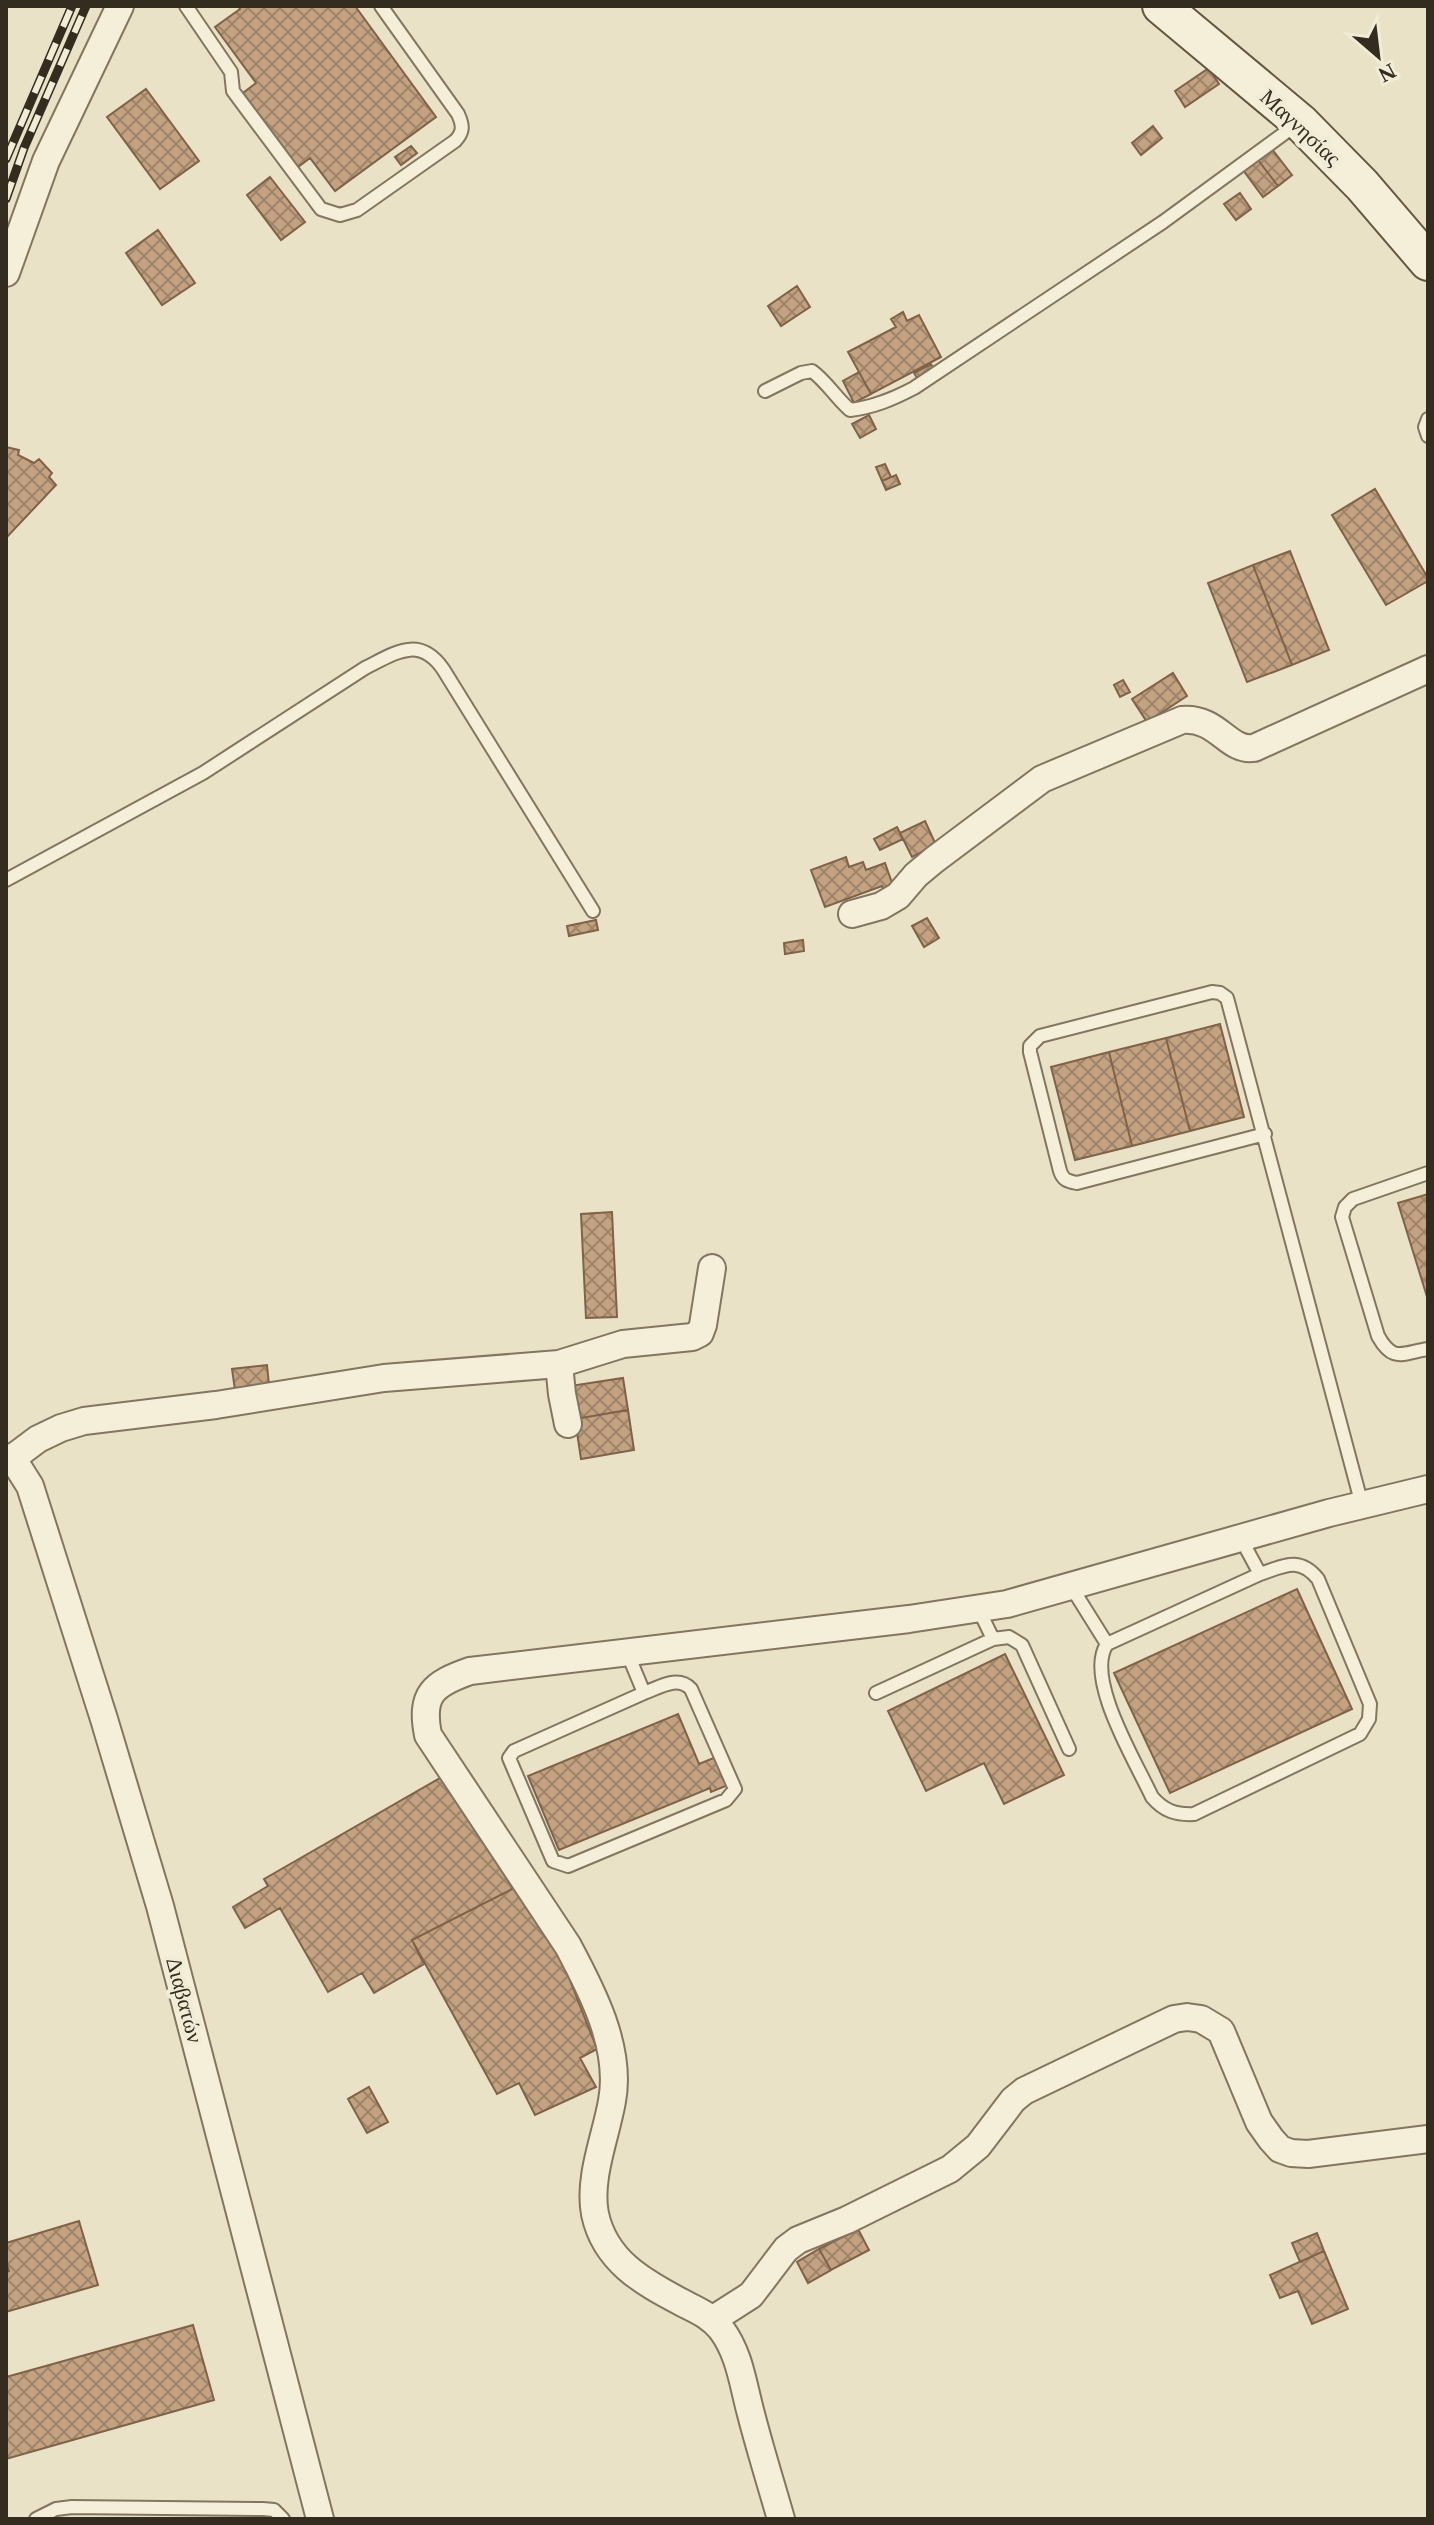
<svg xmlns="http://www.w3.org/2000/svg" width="1434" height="2525" font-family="'Times New Roman',serif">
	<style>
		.building { fill: url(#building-cross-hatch); stroke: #7f6247; stroke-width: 2 }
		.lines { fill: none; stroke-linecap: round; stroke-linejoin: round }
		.lane-casing { stroke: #83755f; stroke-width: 16 }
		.street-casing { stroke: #83755f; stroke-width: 30 }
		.secondary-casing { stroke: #655642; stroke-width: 40 }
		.lane { stroke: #f5efd9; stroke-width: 12 }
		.street { stroke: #f5efd9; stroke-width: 26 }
		.secondary { stroke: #f5efd9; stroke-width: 36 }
		.rail-casing { stroke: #352c20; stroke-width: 9 }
		.rail { stroke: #f1ecd6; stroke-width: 6; stroke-dasharray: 18; stroke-linecap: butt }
		.labels { text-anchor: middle; stroke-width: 8; stroke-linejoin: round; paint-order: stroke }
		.street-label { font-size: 22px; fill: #352c20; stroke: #f1ecd6 }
	</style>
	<defs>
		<pattern id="building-cross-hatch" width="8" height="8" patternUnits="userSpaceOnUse" patternTransform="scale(2)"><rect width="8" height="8" fill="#c3a281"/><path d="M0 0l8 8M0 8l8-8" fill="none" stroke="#9f8469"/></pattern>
	</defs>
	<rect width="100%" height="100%" fill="#e9e2c7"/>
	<path class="building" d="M238,6H355L436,117L335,191L310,158L298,167L243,93L256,83L215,27L240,9Z
		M1209,68L1219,84L1185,107L1175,91Z
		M146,89L199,161L160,189L107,117Z
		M1153,126L1162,138L1141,155L1132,143Z
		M411,146L417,153L401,165L395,157Z
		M1272,149L1292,175L1278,186L1258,160Z
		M1258,160L1278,186L1263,197L1243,170Z
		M270,177L305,222L281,240L247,195Z
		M1240,193L1251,209L1236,220L1224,204Z
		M158,230L195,283L162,305L126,253Z
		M797,286L810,307L781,326L768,306Z
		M903,312L907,321L919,315L941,357L871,394L848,352L896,327L891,319Z
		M931,364L934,369L917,378L914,373Z
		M859,372L871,394L854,403L843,381Z
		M869,415L876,429L860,438L852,424Z
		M6,447L19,450L18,455L34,463L39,459L52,473L49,477L56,485L6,538Z
		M885,464L891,477L882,481L876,467Z
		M896,475L900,484L886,490L882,481Z
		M1375,489L1428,578V581L1386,605L1332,515Z
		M1290,551L1329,650L1292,665L1253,565Z
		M1253,565L1292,665L1247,682L1208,583Z
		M1173,673L1187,696L1147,722L1132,699Z
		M1123,680L1130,692L1120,697L1114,685Z
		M925,821L936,845L912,857L900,833Z
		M897,827L903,839L880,850L874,839Z
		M846,857L849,867L863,862L866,870L885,863L896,894L887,897L882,886L825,907L811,870Z
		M927,918L939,938L924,947L912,926Z
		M596,920L598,930L569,936L567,926Z
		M803,940L804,951L785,954L784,943Z
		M1220,1024L1244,1117L1190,1131L1166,1038Z
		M1166,1038L1190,1131L1132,1146L1109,1052Z
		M1109,1052L1132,1146L1075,1160L1051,1067Z
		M1428,1194V1300L1398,1203Z
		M612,1212L617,1317L586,1318L581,1214Z
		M267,1365L269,1385L235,1390L232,1369Z
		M623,1378L628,1410L575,1419L570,1386Z
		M628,1410L634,1450L581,1459L575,1419Z
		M1297,1589L1352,1709L1170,1793L1114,1673Z
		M1005,1654L1064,1775L1004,1804L984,1763L926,1791L888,1711Z
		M678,1714L699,1764L716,1757L728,1785L711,1792L710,1788L559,1850L528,1776Z
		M447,1774L516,1887L412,1940L424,1964L374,1993L362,1973L328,1992L280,1908L245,1928L233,1907L268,1886L264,1879Z
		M516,1887L562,1960L597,2049L580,2058L596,2087L535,2115L519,2083L497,2094L412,1940Z
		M369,2087L388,2122L367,2133L348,2099Z
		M79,2221L98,2285L6,2312V2272L9,2271L6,2261V2243Z
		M858,2229L869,2250L831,2270L819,2249Z
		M1317,2233L1324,2251L1300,2262L1292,2243Z
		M819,2249L831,2270L808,2283L797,2262Z
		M1324,2251L1348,2309L1312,2324L1298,2291L1280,2298L1270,2275Z
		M193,2325L214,2400L6,2459V2377Z"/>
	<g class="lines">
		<defs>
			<path id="lane" d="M186,6L231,72L233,91L321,209L340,215L357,210L455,141C464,132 463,125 458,114L381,6
				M765,391L801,373L812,371C827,382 836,398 850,410C874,407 893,399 914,388L1163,222L1297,124
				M1428,419L1425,427L1428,436
				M6,880L203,773L365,668C395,653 419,635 443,669L593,911
				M1265,1134L1077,1183C1067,1181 1063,1180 1060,1171L1030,1052V1046L1040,1036L1212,992L1220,993L1227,998L1362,1505
				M1428,1173L1353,1199L1345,1207L1342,1217L1378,1336C1393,1363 1402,1353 1428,1349
				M1244,1536L1247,1550L1260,1574C1284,1566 1299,1556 1318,1579L1370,1704L1369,1719L1360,1734L1194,1814C1176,1815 1164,1811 1152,1797C1136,1762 1084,1678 1107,1644L1260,1574
				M1074,1584L1077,1596L1107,1644
				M978,1608L993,1639L1009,1637L1022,1645L1069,1749
				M631,1652L632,1664L644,1693C660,1687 678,1675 691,1689L735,1789L726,1800L568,1866L553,1861L509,1758L514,1751L644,1693
				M876,1693L993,1639
				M36,2519L56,2509L72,2507L263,2509L274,2510L283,2519"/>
			<path id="street" d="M6,273L46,161L120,6
				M852,914L881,906L898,896L916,875L934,860L1042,779L1182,720C1218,717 1228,752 1254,748L1428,669
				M559,1364L562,1394L568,1424
				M6,1457L18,1467L30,1486L104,1719L160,1906L320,2519
				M10,1460L38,1439L61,1428L84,1421L216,1405L384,1378L559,1364L623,1344L692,1337L700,1333L703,1325L712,1268
				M712,2320L751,2295L786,2249L798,2240L847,2220L950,2169L978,2146L1013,2100L1024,2091L1174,2019L1187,2017L1201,2019L1221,2031L1259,2122L1271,2139L1280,2149L1291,2153L1308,2154L1428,2139
				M781,2519C771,2484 760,2449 751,2414C743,2385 740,2354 721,2329C710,2315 696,2310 681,2302C643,2282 605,2261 595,2214C588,2178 606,2136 612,2101C622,2048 592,1991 568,1946L428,1735C420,1694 433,1684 470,1671L909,1619L1007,1604L1329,1513L1428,1489"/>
			<path id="secondary" d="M1161,6L1300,122L1362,185L1428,262"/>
		</defs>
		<use href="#lane" class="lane-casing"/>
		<use href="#street" class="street-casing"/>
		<use href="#secondary" class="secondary-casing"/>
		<use href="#lane" class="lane"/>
		<use href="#street" class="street"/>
		<use href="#secondary" class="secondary"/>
		<defs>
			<path id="rail" d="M6,159L72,6
				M6,199L24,148L86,6"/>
		</defs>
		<use href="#rail" class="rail-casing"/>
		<use href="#rail" class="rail"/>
	</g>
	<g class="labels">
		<g class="street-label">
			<text transform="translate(1301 127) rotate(43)" y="8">Μαγνησίας</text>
			<text transform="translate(185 2000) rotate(75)" y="8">Διαβατών</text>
		</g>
	</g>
	<rect width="1434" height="2525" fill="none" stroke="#352c20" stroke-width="16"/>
	<g transform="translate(1378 56) rotate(152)" stroke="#f1ecd6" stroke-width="6" paint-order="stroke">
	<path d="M0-6L14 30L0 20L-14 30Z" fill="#352c20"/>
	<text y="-12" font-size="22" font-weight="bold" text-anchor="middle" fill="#352c20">N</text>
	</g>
</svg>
